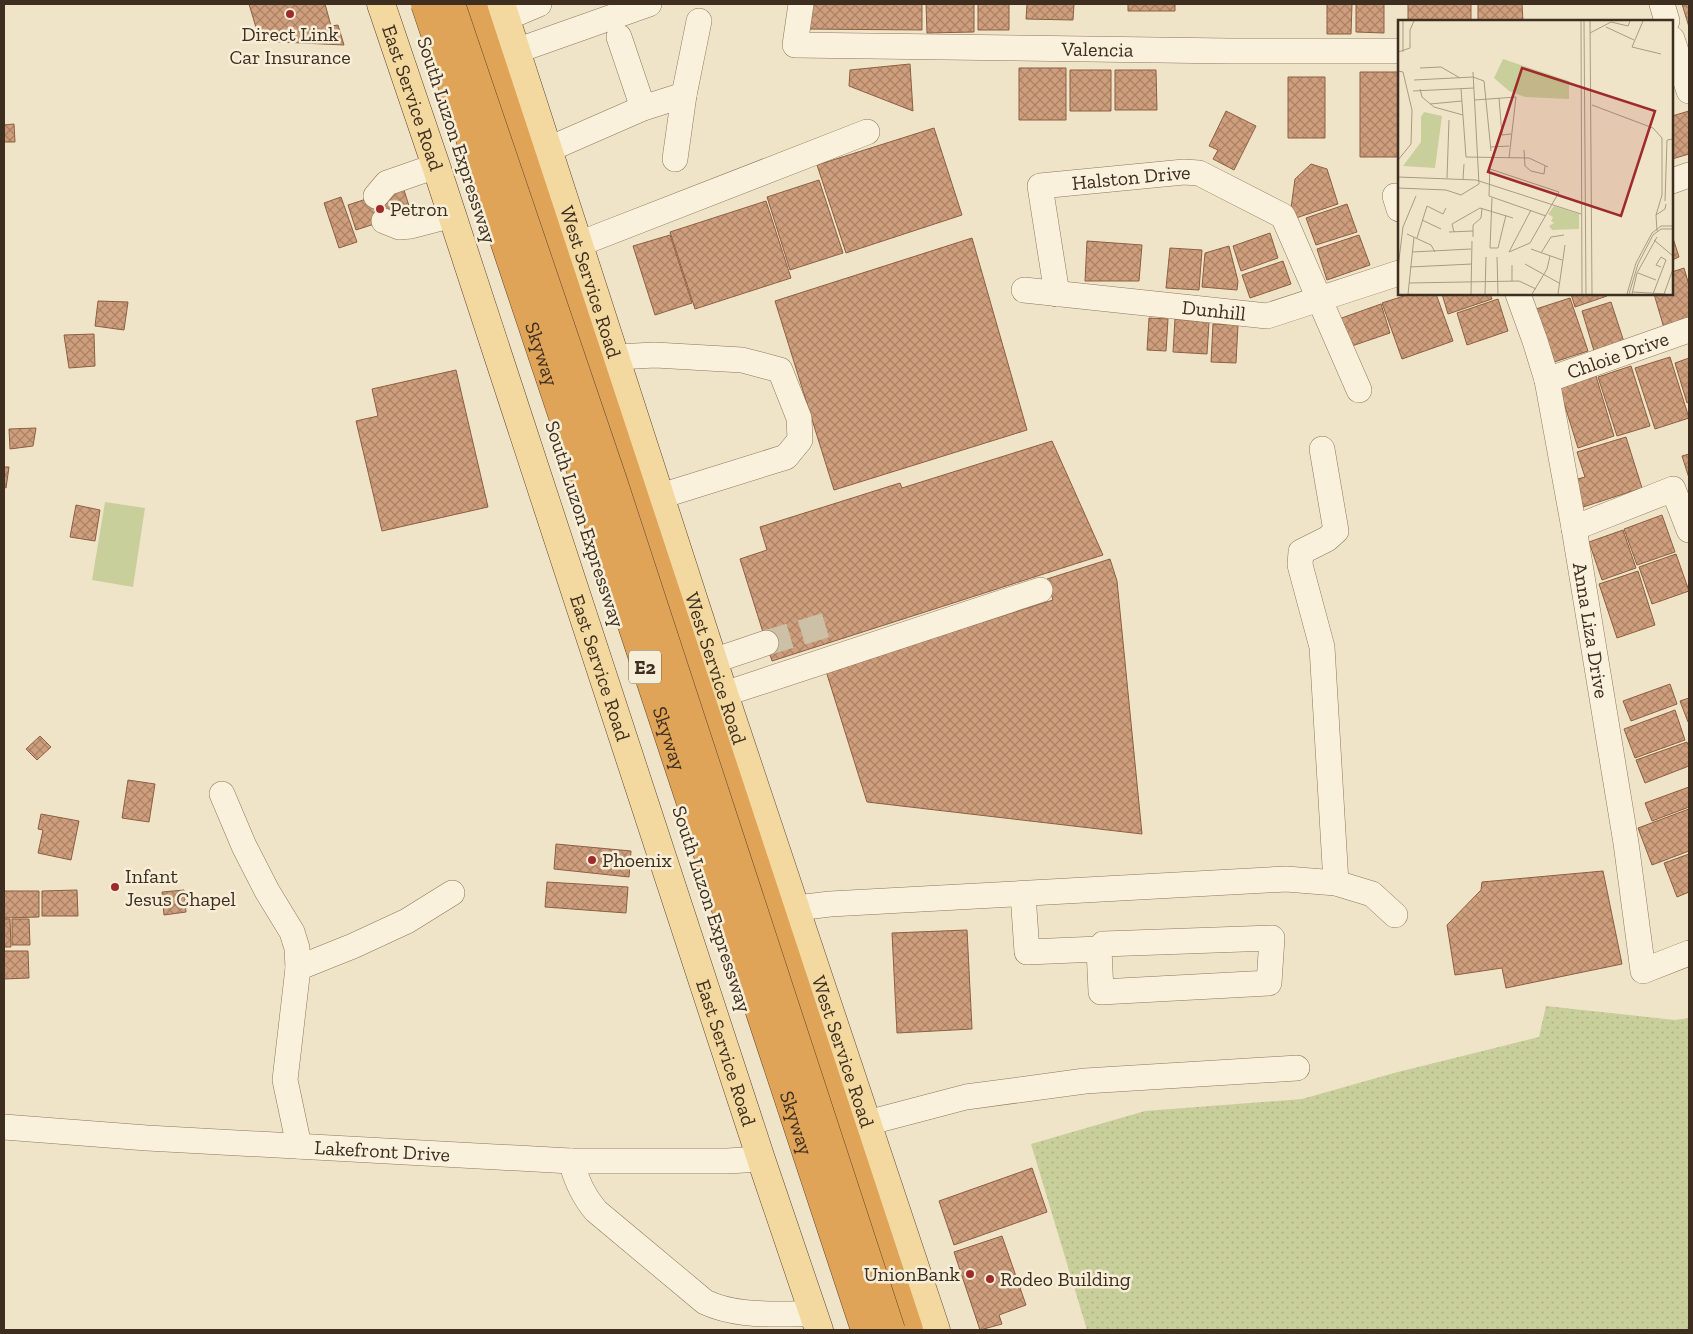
<svg xmlns="http://www.w3.org/2000/svg" width="1693" height="1334" font-family="'Zilla Slab',serif">
	<style>
		.grass { fill: url(#grass-dots) }
		.park { fill: #c9cf9b }
		.building { fill: url(#building-cross-hatch); stroke: #8d5f41 }
		.lines { fill: none; stroke-linecap: round; stroke-linejoin: round }
		.minor-tunnel { stroke: #ccc0a6; stroke-width: 25; stroke-dasharray: 25 12; stroke-linecap: butt }
		.minor-casing { stroke: #8d765c; stroke-width: 26 }
		.major-casing { stroke: #5b4430; stroke-width: 29 }
		.highway-casing { stroke: #5b4430; stroke-width: 29 }
		.minor { stroke: #faf1dc; stroke-width: 25 }
		.major { stroke: #f3d9a0; stroke-width: 28 }
		.highway { stroke: #e0a458; stroke-width: 28 }
		.highway-bridge-casing { stroke: #5b4430; stroke-width: 29; stroke-linecap: butt }
		.highway-bridge { stroke: #e0a458; stroke-width: 28 }
		.poi-dot { fill: #9e2a2b; stroke: #f7eed8; stroke-width: 2 }
		.labels { text-anchor: middle; stroke-width: 5; stroke-linejoin: round; paint-order: stroke }
		.shield { fill: #f7eed8; stroke: #756857; stroke-width: 1 }
		.shield-label { font-size: 19px; font-weight: bold; fill: #3d2e20 }
		.poi-label { font-size: 20px; fill: #3d2e20; stroke: #f7eed8; text-anchor: start }
		.street-label { font-size: 20px; fill: #3d2e20; stroke: #f7eed8 }
		.inset-road { fill: none; stroke: #a89b85; stroke-width: 1 }
		.view { fill: #9e2a2b; fill-opacity: 0.15; stroke: #9e2a2b; stroke-width: 2.5 }
		.inset-edge { fill: none; stroke: #3d2e20; stroke-width: 2.5 }
	</style>
	<defs>
		<pattern id="grass-dots" width="8" height="8" patternUnits="userSpaceOnUse" patternTransform="scale(1.25)"><rect width="8" height="8" fill="#c9cf9b"/><path d="M2 2h.1M6 6h.1" fill="none" stroke="#aeb285" stroke-width="1.8" stroke-linecap="round"/></pattern>
		<pattern id="building-cross-hatch" width="8" height="8" patternUnits="userSpaceOnUse" patternTransform="scale(1.25)"><rect width="8" height="8" fill="#cf9f7d"/><path d="M0 0l8 8M0 8l8-8" fill="none" stroke="#a98266"/></pattern>
	</defs>
	<rect width="100%" height="100%" fill="#f0e4c8"/>
	<path class="grass" d="M1546,1006L1675,1020L1689,1018V1330H1087L1031,1144L1145,1111L1302,1099L1394,1073L1539,1037Z"/>
	<path class="park" d="M105,502L145,508L133,587L92,580Z"/>
	<path class="building" d="M249,4H325L331,26L338,25L344,45L260,41Z
		M811,4H922V30L806,29Z
		M926,4H974V32L927,33Z
		M978,4H1009V30H978Z
		M1027,4H1074L1073,20L1026,19Z
		M1128,4H1175V11H1128Z
		M1327,4H1352L1351,34H1327Z
		M1356,4H1384V33L1356,32Z
		M1408,4H1471V21H1408Z
		M1478,4H1522L1523,21H1478Z
		M1682,4H1689V27Z
		M910,64L913,111L849,86L850,70Z
		M1019,68H1066V120H1019Z
		M1070,70H1111V111H1070Z
		M1115,70H1156L1157,110H1115Z
		M1360,72H1399V157H1360Z
		M1288,77H1325V138H1288Z
		M1226,111L1256,126L1234,170L1213,159L1218,150L1209,146Z
		M1689,111V154L1672,159V116Z
		M14,124L15,142H4V125Z
		M934,128L962,215L846,253L817,165Z
		M1311,164L1327,169L1338,204L1296,218L1291,208L1295,179Z
		M819,180L843,253L790,270L767,197Z
		M403,187L411,212L356,230L348,205Z
		M341,197L357,242L339,248L324,203Z
		M766,201L791,278L695,309L670,232Z
		M1347,204L1357,232L1316,245L1306,218Z
		M1270,233L1278,258L1241,271L1233,246Z
		M670,235L692,303L655,315L633,246Z
		M1359,235L1370,265L1327,280L1317,249Z
		M1672,235L1679,257L1672,260Z
		M972,238L1027,430L834,490L775,301Z
		M1087,241L1142,245L1139,281H1085Z
		M1229,246L1238,281L1237,290L1202,287L1205,253Z
		M1170,248L1202,250L1199,290L1166,288Z
		M1283,261L1291,284L1250,298L1242,275Z
		M1684,268L1689,285V321L1664,328L1654,294H1672V272Z
		M1410,294H1436L1453,341L1402,359L1382,303Z
		M1442,294H1490L1492,299L1448,314Z
		M1571,294H1607V296L1575,307Z
		M1570,298L1588,351L1554,362L1536,309Z
		M1498,299L1508,331L1467,345L1457,313Z
		M98,301L128,302L124,330L95,326Z
		M1611,302L1624,342L1594,351L1582,311Z
		M1381,304L1390,333L1346,348L1336,320Z
		M1149,318L1168,319L1166,351L1147,350Z
		M1175,319L1209,322L1207,354L1173,352Z
		M1213,324L1238,325L1236,363L1211,362Z
		M94,334L95,366L69,368L64,335Z
		M1670,357L1689,418L1655,429L1635,368Z
		M1689,358V402L1687,403L1675,363Z
		M1631,366L1650,426L1617,436L1598,377Z
		M456,370L488,507L382,531L356,421L378,416L372,389Z
		M1596,376L1614,436L1578,448L1559,387Z
		M36,428L33,446L10,449L9,429Z
		M1626,437L1642,488L1583,507L1574,480L1585,477L1577,452Z
		M1052,441L1103,555L772,661L740,559L767,550L760,527L900,483L902,488Z
		M1689,454V478L1682,456Z
		M4,467H9L6,488L4,487Z
		M76,505L100,510L95,541L70,537Z
		M1662,515L1675,552L1637,565L1624,529Z
		M1623,530L1636,568L1602,580L1589,542Z
		M1676,554L1689,591L1652,604L1639,567Z
		M1110,559L1117,581L1142,834L867,802L826,671L1053,600L1047,579Z
		M1638,571L1655,625L1617,638L1599,584Z
		M1670,684L1677,704L1631,721L1623,701Z
		M1689,698V722H1688L1680,701Z
		M1675,710L1685,740L1635,758L1624,729Z
		M40,736L51,747L37,760L26,749Z
		M1687,742L1689,747V766L1645,783L1636,760Z
		M128,780L155,784L149,822L122,818Z
		M1689,787V807L1652,821L1645,803Z
		M1689,809V851L1652,865L1638,828Z
		M41,814L79,821L71,860L38,853L43,830L38,829Z
		M556,844L631,851L629,877L554,869Z
		M1689,854V892L1677,897L1664,863Z
		M1603,871L1622,964L1506,988L1502,968L1455,975L1447,925L1481,890L1482,882Z
		M547,882L628,887L626,913L545,907Z
		M77,890L78,916H42V891Z
		M184,890L186,912L164,915L162,892Z
		M4,891H39V917L4,918Z
		M4,919H10L11,947H4Z
		M12,919H29L30,945H12Z
		M967,930L972,1029L897,1033L892,933Z
		M4,951H28L29,978L4,979Z
		M1032,1168L1047,1212L954,1245L939,1201Z
		M1002,1236L1026,1305L999,1315L1002,1324L980,1330L954,1252Z"/>
	<g class="lines">
		<path class="minor-tunnel" d="M766,643L833,623"/>
		<defs>
			<g id="minor">
				<path id="s1" d="M801,4L795,45L1229,51H1399"/>
				<path d="M1662,4L1667,21"/>
				<path d="M506,18L539,4"/>
				<path d="M619,37L643,108"/>
				<path d="M1672,39L1689,91"/>
				<path d="M516,51L649,4"/>
				<path d="M547,150L643,108L684,95"/>
				<path d="M675,159L684,95L699,21"/>
				<path d="M1672,181L1689,175"/>
				<path d="M376,196L387,183L436,166"/>
				<path d="M1395,196L1399,209"/>
				<path d="M384,221L399,227L411,226L453,215"/>
				<path d="M579,244L867,132"/>
				<path id="s2" d="M1024,290L1267,316L1399,273"/>
				<path id="s3" d="M1057,294L1040,186L1184,172L1199,173L1283,216L1359,390"/>
				<path id="s4" d="M1518,294L1535,341L1547,380L1574,528L1626,843L1643,971L1689,953"/>
				<path d="M616,357L655,355L742,360L780,370L799,418L800,440L786,457L661,496"/>
				<path id="s5" d="M1547,380L1689,330"/>
				<path d="M1322,449L1336,531L1327,539L1301,552L1300,565L1322,647L1336,883"/>
				<path d="M1574,528L1673,489L1689,530"/>
				<path d="M713,661L766,643"/>
				<path d="M724,694L1040,590"/>
				<path d="M222,794L244,846L267,891L292,932L297,948L298,968L285,1080L299,1146"/>
				<path d="M1023,894L1027,952L1099,949L1103,944L1272,938L1269,983L1101,992L1099,949"/>
				<path d="M797,908L830,904L1286,879L1336,883L1372,894L1395,915"/>
				<path d="M298,968L353,946L407,921L452,893"/>
				<path d="M867,1123L966,1097L1085,1081L1297,1068"/>
				<path id="s6" d="M4,1127L147,1138L571,1161H727L761,1159"/>
				<path d="M571,1161C576,1180 583,1196 596,1211L705,1302C739,1318 777,1313 814,1314"/>
			</g>
			<g id="major">
				<path id="s7" d="M381,4L436,166L761,1159L819,1330"/>
				<path id="s8" d="M501,4L724,694L936,1330"/>
			</g>
			<path id="highway" d="M472,4L909,1330"/>
		</defs>
		<use href="#minor" class="minor-casing"/>
		<use href="#major" class="major-casing"/>
		<use href="#highway" class="highway-casing"/>
		<use href="#minor" class="minor"/>
		<use href="#major" class="major"/>
		<use href="#highway" class="highway"/>
		<defs>
			<g id="highway-bridge">
				<path id="s9" d="M425,4L586,486L865,1330"/>
				<path d="M451,4L613,481L891,1330"/>
			</g>
		</defs>
		<use href="#highway-bridge" class="highway-bridge-casing"/>
		<use href="#highway-bridge" class="highway-bridge"/>
	</g>
	<g class="poi-dot">
		<circle cx="290" cy="14" r="5"/>
		<circle cx="380" cy="209" r="5"/>
		<circle cx="592" cy="860" r="5"/>
		<circle cx="115" cy="887" r="5"/>
		<circle cx="970" cy="1274" r="5"/>
		<circle cx="990" cy="1279" r="5"/>
	</g>
	<g class="labels">
		<rect class="shield" x="629" y="650.5" width="32" height="33" rx="4"/>
		<g class="shield-label">
			<text x="645" y="674">E2</text>
		</g>
		<g class="poi-label">
			<text x="290" y="41" text-anchor="middle">Direct Link<tspan x="290" dy="23">Car Insurance</tspan></text>
			<text x="390" y="216">Petron</text>
			<text x="602" y="867">Phoenix</text>
			<text x="125" y="883">Infant<tspan x="125" dy="23">Jesus Chapel</tspan></text>
			<text x="960" y="1281" text-anchor="end">UnionBank</text>
			<text x="1000" y="1286">Rodeo Building</text>
		</g>
		<g class="street-label">
			<text dy="7" stroke="none"><textPath href="#s1" startOffset="344">Valencia</textPath></text>
			<text dy="7" stroke="none"><textPath href="#s7" startOffset="99">East Service Road</textPath></text>
			<text transform="translate(457 140) rotate(72)" y="7">South Luzon Expressway</text>
			<text dy="7" stroke="none"><textPath href="#s3" startOffset="201">Halston Drive</textPath></text>
			<text dy="7" stroke="none"><textPath href="#s8" startOffset="292">West Service Road</textPath></text>
			<text dy="7" stroke="none"><textPath href="#s2" startOffset="191">Dunhill</textPath></text>
			<text dy="7" stroke="none"><textPath href="#s9" startOffset="369">Skyway</textPath></text>
			<text dy="7" stroke="none"><textPath href="#s5" startOffset="75">Chloie Drive</textPath></text>
			<text transform="translate(585 524) rotate(72)" y="7">South Luzon Expressway</text>
			<text dy="7" stroke="none"><textPath href="#s4" startOffset="345">Anna Liza Drive</textPath></text>
			<text dy="7" stroke="none"><textPath href="#s7" startOffset="699">East Service Road</textPath></text>
			<text dy="7" stroke="none"><textPath href="#s8" startOffset="698">West Service Road</textPath></text>
			<text dy="7" stroke="none"><textPath href="#s9" startOffset="774">Skyway</textPath></text>
			<text transform="translate(712 909) rotate(72)" y="7">South Luzon Expressway</text>
			<text dy="7" stroke="none"><textPath href="#s7" startOffset="1104">East Service Road</textPath></text>
			<text dy="7" stroke="none"><textPath href="#s8" startOffset="1102">West Service Road</textPath></text>
			<text dy="7" stroke="none"><textPath href="#s9" startOffset="1179">Skyway</textPath></text>
			<text dy="7" stroke="none"><textPath href="#s6" startOffset="379">Lakefront Drive</textPath></text>
		</g>
	</g>
	<g transform="translate(1398 20)">
		<rect width="275" height="275" fill="#f0e4c8"/>
		<path d="M105,39L171,61V79L127,77L111,71L96,58ZM26,92L44,96L37,148L5,146L23,122V97ZM156,186L181,194V209L154,210L151,206L156,203L153,201L155,197L150,194Z" fill="#c9cf9b"/>
		<path class="inset-road" d="M5,1V32M183,1L184,274M186,1L188,274M192,1L194,274M245,1L234,27L263,34M208,7L236,20M192,13L213,2L230,6L232,1M0,32L12,28V10L16,1M22,48L43,47L62,58M0,51L5,52L14,90L13,124L0,140M16,60L75,57L86,61L93,131M22,69L24,77L36,87L65,95M63,69L68,137L131,138L150,147M15,71L76,68M101,78L104,115L113,114M77,80L118,77L111,138M32,84L64,81M194,85L255,108L264,118V175L258,195L259,211M92,127L111,126M126,130L127,146L133,151L146,154L147,146M92,144L91,176L148,196M92,149L161,172L132,223L111,232L133,190M0,157L78,160L183,194M49,158L51,100M65,159L66,144M0,168L48,170L63,175L81,164L75,52M94,178L92,228H100L108,195M267,181L269,120L275,119M258,195L267,189L268,184M24,200L43,209M51,212L75,211M56,212L54,204L82,188L115,198M9,214L33,225L37,232M75,217V205L83,198L84,188M19,218L29,186L45,194L48,188M256,220L275,236M133,229L164,240M14,232L73,229M143,233L153,217L166,215M99,237L100,274M127,244L161,263M12,247L74,244M0,248L5,207L18,176M240,253L258,260M114,261V245M11,263L121,261L138,269M235,272L268,274M10,274L16,217M73,274L74,221M87,274L88,237M134,274L149,249L152,236M160,274L167,225M229,274L238,243L254,213L263,206H275M231,274L240,244L255,215L263,209H275M234,274L239,253L259,217M255,274L268,240L263,237L258,245L263,247M266,274L275,249"/>
		<path class="view" d="M124,48L257,91L223,196L90,152Z"/>
		<rect width="275" height="275" class="inset-edge"/>
	</g>
	<rect width="1693" height="1334" fill="none" stroke="#3d2e20" stroke-width="10"/>
</svg>
